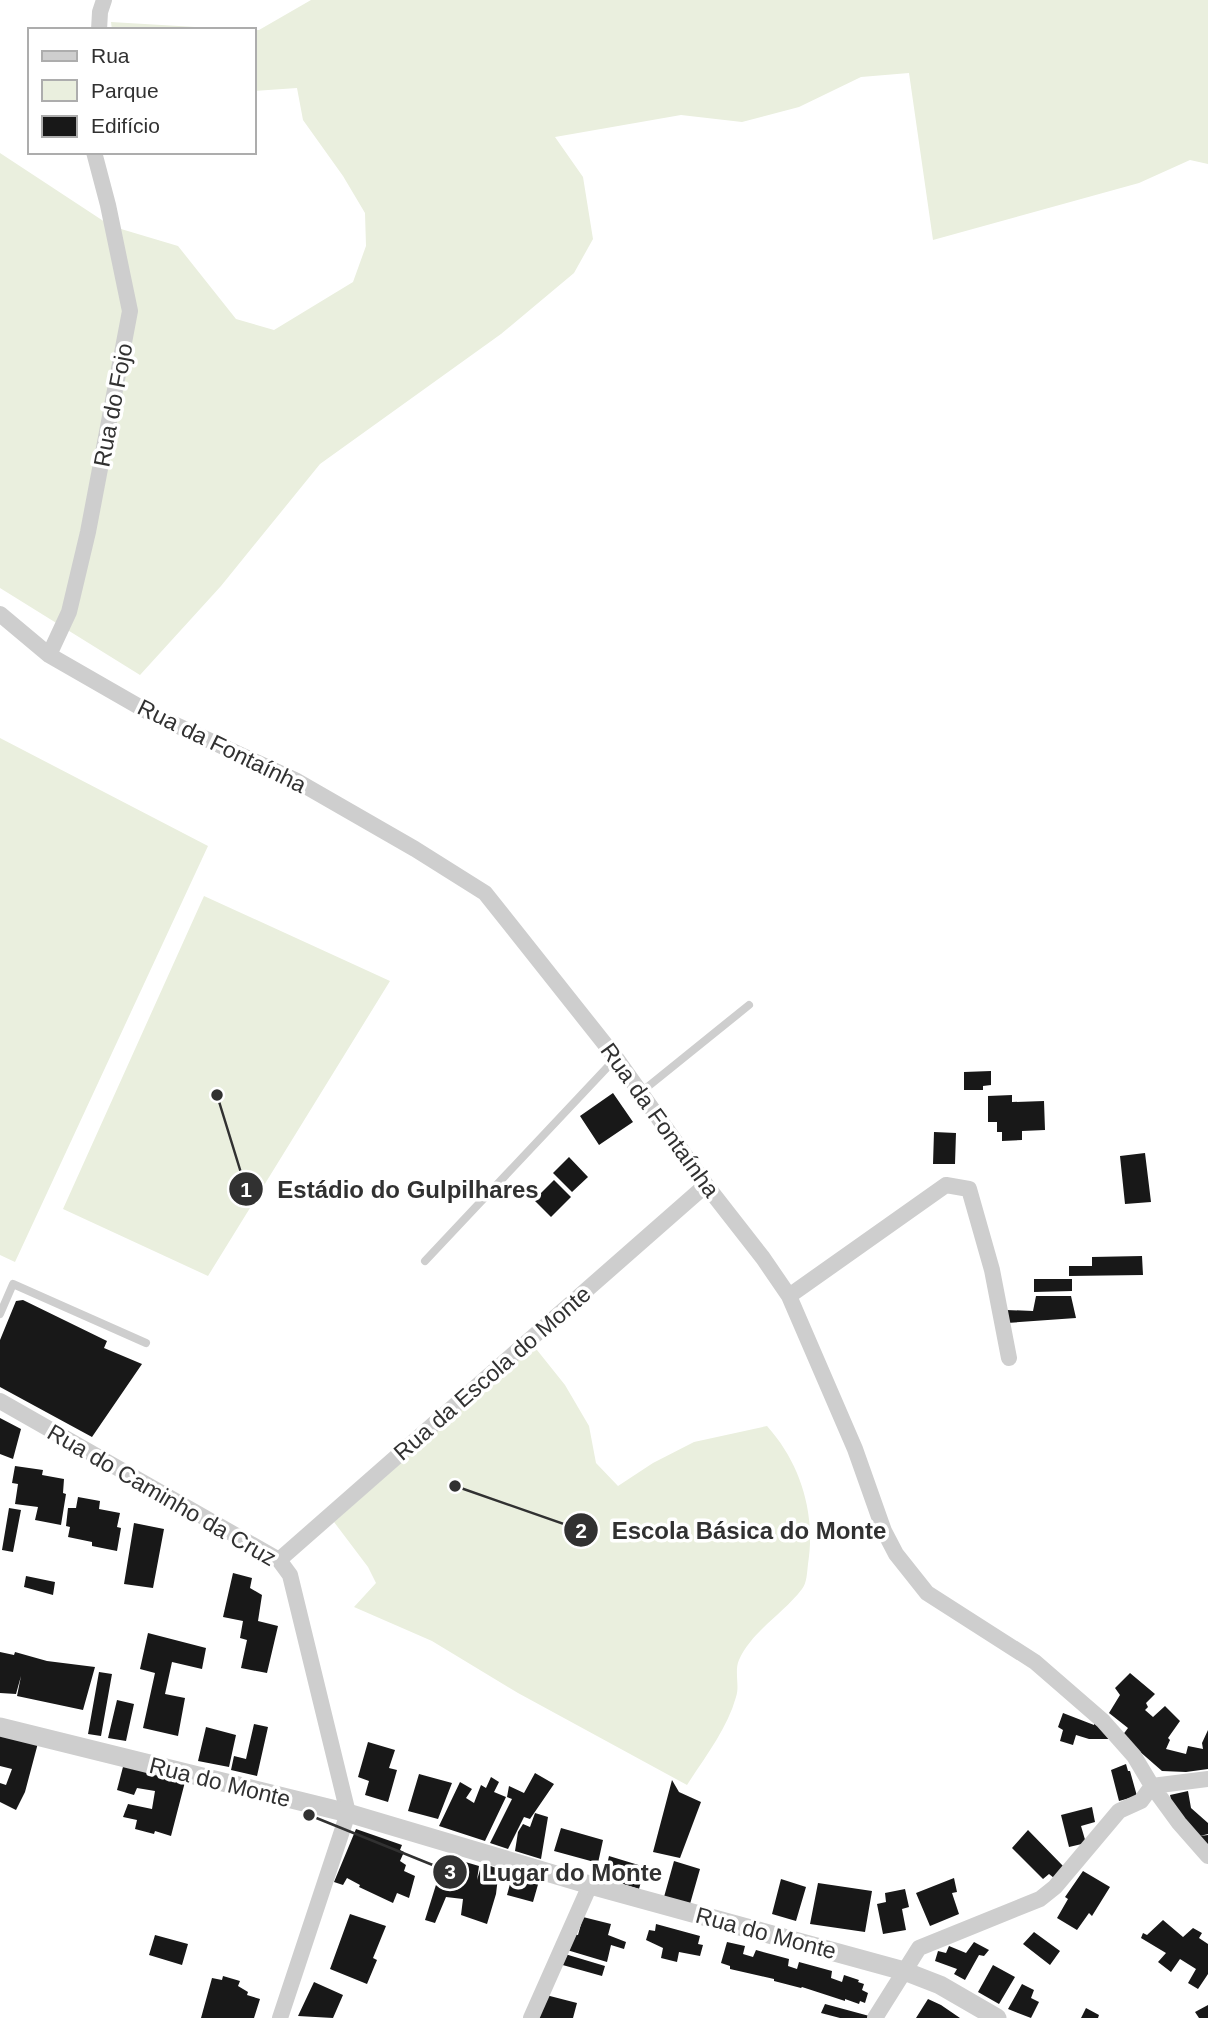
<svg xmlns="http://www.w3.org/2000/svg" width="1208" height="2018" font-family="Helvetica,sans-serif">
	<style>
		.green { fill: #eaefde }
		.building { fill: #181818 }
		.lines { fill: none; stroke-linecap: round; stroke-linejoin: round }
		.service { stroke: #cecece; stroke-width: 8 }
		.minor { stroke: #cecece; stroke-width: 16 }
		.tertiary { stroke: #cecece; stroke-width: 19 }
		.labels { text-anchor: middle; stroke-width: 7; stroke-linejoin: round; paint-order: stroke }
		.street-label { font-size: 23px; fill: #313131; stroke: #fff }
		.leader { fill: none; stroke: #313131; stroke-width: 2.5 }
		.callout-dot { fill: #313131; stroke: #fff; stroke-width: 2.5 }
		.mark-label { font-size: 21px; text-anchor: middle; font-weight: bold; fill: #fff }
		.callout-label { font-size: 24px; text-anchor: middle; font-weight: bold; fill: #313131; stroke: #fff; stroke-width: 7; stroke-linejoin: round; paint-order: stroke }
	</style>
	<rect width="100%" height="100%" fill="#fff"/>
	<path class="green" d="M311,0H1208V164L1190,160L1139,183L933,240L909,73L861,77L799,107L742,122L681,115L555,137L583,177L593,239L574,273L501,334L320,464L221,586L140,675L0,588V153L111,226L178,246L236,319L274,330L353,282L366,246L365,213L343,176L303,120L297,88L254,91V30H259Z
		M111,22L246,30H112Z
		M0,738L208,846L15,1262L0,1255Z
		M204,896L390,981L208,1276L63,1209Z
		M533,1345L565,1385L589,1426L596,1463L618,1486L653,1463L694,1442L767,1426C801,1464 816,1514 808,1564C807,1572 807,1583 802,1589C783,1614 752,1631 739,1660C734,1671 740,1686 736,1697C727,1729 705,1757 687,1785L518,1693L432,1641L354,1607L376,1583L368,1567L334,1522Z"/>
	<path class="building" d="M991,1071V1085L983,1086V1090H964V1072Z
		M613,1093L633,1122L599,1145L580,1116Z
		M1012,1095V1102L1044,1101L1045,1130L1022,1131V1140L1002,1141V1132H997V1122H988V1096Z
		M934,1132L956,1133L955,1164H933Z
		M1145,1153L1151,1202L1125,1204L1120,1156Z
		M569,1157L588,1177L572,1192L553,1173Z
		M554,1180L571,1197L551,1217L534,1200Z
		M1142,1256L1143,1275L1069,1276V1266H1092V1257Z
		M1034,1279H1072V1291L1034,1292Z
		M1036,1296H1071L1076,1318L1007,1323L1006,1310L1033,1311Z
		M23,1300L107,1341L104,1348L142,1364L92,1437L0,1387V1340L16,1301Z
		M0,1418L21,1429L13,1459L0,1454Z
		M15,1466L43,1470L42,1475L64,1479L63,1493L66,1494L61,1525L35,1520L38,1507L15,1504L18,1484L12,1483Z
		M78,1497L100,1501L99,1509L120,1513L117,1527L121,1528L117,1551L92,1546V1542L68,1537L70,1527L66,1526L68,1508H76Z
		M9,1508L21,1510L13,1552L2,1550Z
		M134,1523L164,1529L153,1588L124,1584Z
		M233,1573L252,1578L250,1588L262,1595L258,1621L278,1626L267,1673L241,1668L247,1640L240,1638L243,1621L223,1617Z
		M26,1576L55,1582L53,1595L24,1587Z
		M148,1633L206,1648L202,1669L172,1662L165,1694L185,1698L178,1736L143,1728L155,1673L140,1669Z
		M0,1652L14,1655L15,1652L47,1661L95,1667L83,1710L17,1696L21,1676L16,1694L0,1693Z
		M99,1672L112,1674L101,1736L88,1734Z
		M1130,1673L1155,1694L1146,1703L1148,1707L1145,1710L1153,1717L1165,1706L1180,1721L1168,1738L1170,1740L1166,1749L1186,1754L1188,1746L1203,1749L1202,1743L1208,1730V1769L1186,1772L1162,1771L1122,1736L1128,1728L1109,1713L1120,1695L1115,1688Z
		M117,1700L134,1704L126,1741L108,1738Z
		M1063,1713L1094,1725L1095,1721L1109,1739H1089L1076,1735L1073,1745L1060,1741L1063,1730L1058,1727Z
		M254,1724L268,1727L257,1776L231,1770L234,1756L246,1759Z
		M206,1727L236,1735L229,1767L198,1761Z
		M0,1734L38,1743L25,1792L16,1810L0,1802V1783L6,1785L12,1769L0,1766Z
		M368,1742L395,1750L389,1768L397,1770L388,1802L365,1795L369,1781L358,1777Z
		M124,1763L186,1778L171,1836L155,1831L154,1834L135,1829L137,1820L123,1817L128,1804L152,1809L155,1791L137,1788L134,1795L117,1790Z
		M1126,1764L1128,1771H1130L1137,1796L1119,1801L1111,1770Z
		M535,1773L554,1784L530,1819L524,1817L508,1849L490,1843L512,1799L507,1797L509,1786L524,1793Z
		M419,1774L452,1783L438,1819L408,1811Z
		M491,1777L499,1782L494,1792L506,1797L485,1841L439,1826L460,1782L472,1789L466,1798L474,1803L481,1785L486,1788Z
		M672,1780L679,1792L701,1802L680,1858L653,1852Z
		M1188,1791L1191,1808L1208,1823V1834L1200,1836L1208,1835V1849L1174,1813L1170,1795Z
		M1092,1807L1095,1822L1081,1826L1086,1843L1069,1847L1061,1815Z
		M535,1813L548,1817L541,1859L515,1851L518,1832L523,1824L530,1827Z
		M561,1828L603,1840L598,1863L554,1851Z
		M356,1829L402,1845L400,1850L404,1852L400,1861L406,1865L404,1871L415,1876L409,1898L397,1893L393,1903L359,1887L360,1885L347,1878L343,1885L334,1882Z
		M1028,1830L1064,1867L1054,1878L1049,1874L1043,1879L1012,1848Z
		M445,1856L479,1866L477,1880L482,1863L499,1869L496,1894L487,1924L461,1915L463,1899L446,1897L435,1923L425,1920Z
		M609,1856L645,1867L639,1889L604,1878Z
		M674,1861L700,1869L690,1904L664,1897Z
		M1083,1871L1110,1887L1092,1916L1089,1913L1077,1930L1057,1918L1068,1899L1065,1897Z
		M508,1872L539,1881L533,1902L507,1895L510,1884H504Z
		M954,1878L957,1892L952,1893L959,1914L930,1926L916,1893Z
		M781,1879L806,1887L796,1921L772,1914Z
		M818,1883L872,1891L865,1932L810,1924Z
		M905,1889L909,1907L902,1909L906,1930L883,1934L877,1904L886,1902L885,1893Z
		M350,1914L386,1926L373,1958L377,1960L367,1984L330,1969Z
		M583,1917L611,1924L608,1935L626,1942L624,1949L611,1945L607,1962L567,1950L573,1934L578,1935Z
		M1163,1920L1183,1937L1193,1928L1202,1933L1199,1938L1208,1944V1974L1198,1989L1188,1983L1196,1969L1180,1959L1171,1972L1158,1962L1166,1953L1141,1938L1143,1933L1147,1935Z
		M656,1924L700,1936L698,1944L703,1945L700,1956L679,1952L677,1962L661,1958L663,1948L646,1940L649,1930L655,1931Z
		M1034,1932L1060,1951L1050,1965L1023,1944Z
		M155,1935L188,1944L182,1965L149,1955Z
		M727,1942L745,1946L743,1954L753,1957L756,1950L789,1959L788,1966L797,1969L799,1962L832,1971L831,1978L842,1982L844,1975L859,1980L858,1982L864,1984L862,1990L868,1993L865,2003L860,2001L859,2004L845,1999V2001L802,1987L801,1988L774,1981V1979L730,1969V1966L721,1963Z
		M974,1942L989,1950L984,1956L979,1955L965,1980L954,1974L957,1969L935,1961L938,1951L946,1953L949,1946L966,1953Z
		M565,1954L605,1966L602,1976L559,1964Z
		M993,1965L1015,1977L999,2004L978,1992Z
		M223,1976L240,1981L238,1986L248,1992L247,1995L260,1999L254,2018H201L212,1978L222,1980Z
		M314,1982L343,1995L333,2018L298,2016Z
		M1022,1984L1034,1990L1031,1998L1039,2002L1031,2018L1008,2009Z
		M546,1995L577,2003L573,2018H535Z
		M928,1999L941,2005L960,2018H916Z
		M825,2004L873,2017V2018H840L821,2013Z
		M1208,2005V2018H1199L1195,2012Z
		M1086,2008L1099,2015L1098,2018H1081Z"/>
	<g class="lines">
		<path class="service" d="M640,1093L749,1005
			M425,1261L616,1058
			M0,1314L13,1284L146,1343"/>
		<path class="minor" d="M99,30L100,12L104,0
			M0,614L49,655L150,713L295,780L415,849L485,893L616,1058L706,1185L763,1258L789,1296L855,1449L884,1531L896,1554L927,1593L1035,1662L1103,1721L1134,1756L1152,1786L1179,1823L1208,1856
			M49,655L69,612L88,532L130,311L108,205L94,152
			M789,1296L946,1185L969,1189L992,1270L1009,1358
			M0,1401L279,1560L290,1575L348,1813L280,2018
			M279,1560L706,1185
			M531,2018L590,1885
			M875,2018L919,1948L1040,1899L1055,1887L1119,1811L1141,1801L1152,1786L1208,1779"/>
		<path class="tertiary" d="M0,1727L348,1813L590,1885L904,1971L940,1985L997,2018"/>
	</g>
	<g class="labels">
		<g class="street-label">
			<text transform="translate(113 405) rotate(-79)" y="8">Rua do Fojo</text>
			<text transform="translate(222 746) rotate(26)" y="8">Rua da Fontaínha</text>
			<text transform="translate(660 1120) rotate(54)" y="8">Rua da Fontaínha</text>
			<text transform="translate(492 1373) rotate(-41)" y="8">Rua da Escola do Monte</text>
			<text transform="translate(162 1495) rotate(30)" y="8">Rua do Caminho da Cruz</text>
			<text transform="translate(220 1782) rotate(14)" y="8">Rua do Monte</text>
			<text transform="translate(766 1933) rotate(15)" y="8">Rua do Monte</text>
		</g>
	</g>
	<path class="leader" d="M217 1095L246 1189M455 1486L581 1530M309 1815L450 1872"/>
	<g class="callout-dot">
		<circle cx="217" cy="1095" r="7"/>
		<circle cx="455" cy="1486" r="7"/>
		<circle cx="309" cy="1815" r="7"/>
		<circle cx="246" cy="1189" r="18"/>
		<circle cx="581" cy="1530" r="18"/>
		<circle cx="450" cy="1872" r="18"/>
	</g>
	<g class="mark-label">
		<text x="246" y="1197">1</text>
		<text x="581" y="1538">2</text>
		<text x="450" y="1879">3</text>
	</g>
	<g class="callout-label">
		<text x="408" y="1198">Estádio do Gulpilhares</text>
		<text x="749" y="1539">Escola Básica do Monte</text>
		<text x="572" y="1881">Lugar do Monte</text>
	</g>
	<rect x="28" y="28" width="228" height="126" fill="#ffffff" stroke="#adadad" stroke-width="2"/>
	<rect x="42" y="51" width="35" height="10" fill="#cecece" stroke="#adadad" stroke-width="2"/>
	<text x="91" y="63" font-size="21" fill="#313131">Rua</text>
	<rect x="42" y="80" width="35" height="21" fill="#eaefde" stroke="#adadad" stroke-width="2"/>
	<text x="91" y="98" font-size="21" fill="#313131">Parque</text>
	<rect x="42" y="116" width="35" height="21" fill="#181818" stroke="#adadad" stroke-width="2"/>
	<text x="91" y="133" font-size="21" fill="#313131">Edifício</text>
</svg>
